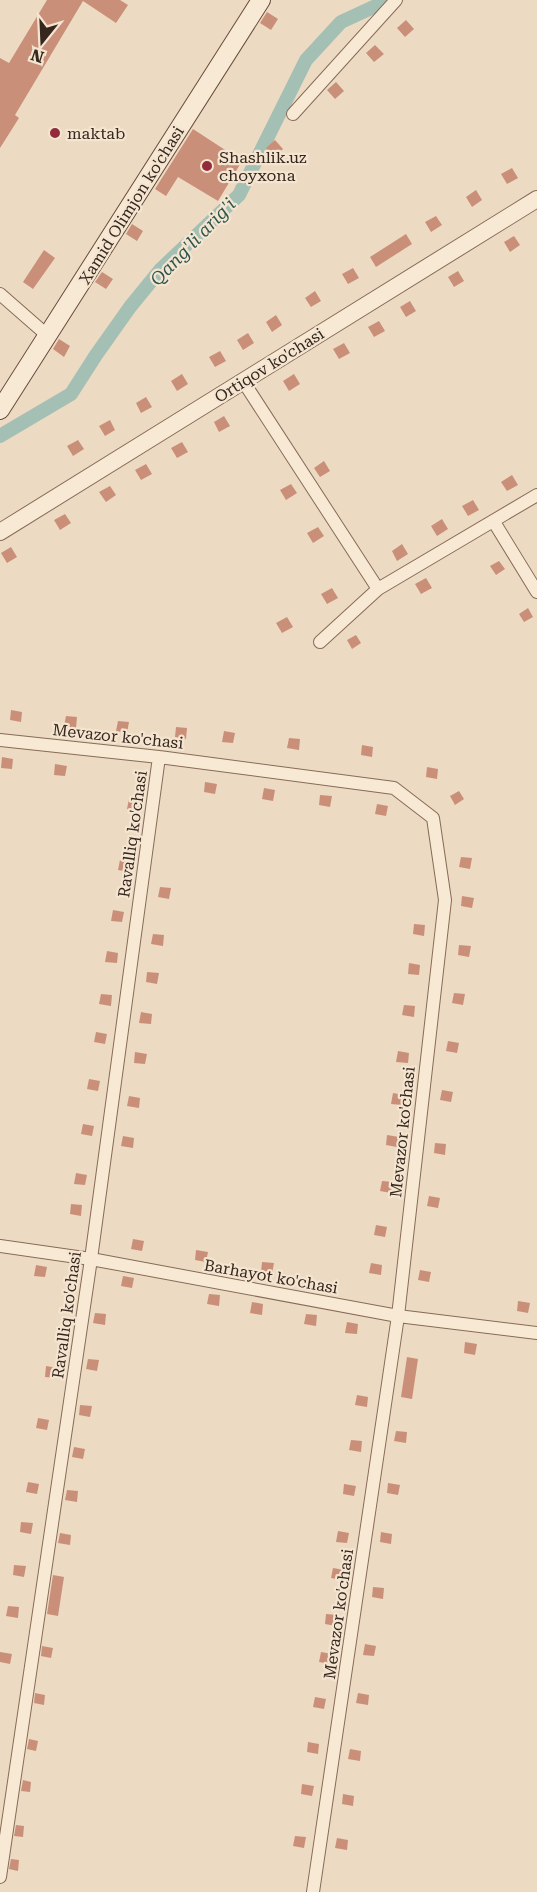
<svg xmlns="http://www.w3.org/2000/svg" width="537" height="1892" font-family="'Roboto Serif',serif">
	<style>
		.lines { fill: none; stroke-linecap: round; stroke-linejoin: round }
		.canal { stroke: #a4bfb4; stroke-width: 14 }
		.building { fill: #ca8f78 }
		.minor-casing { stroke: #866b59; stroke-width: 14 }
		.tertiary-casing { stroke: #866b59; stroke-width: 18 }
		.secondary-casing { stroke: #684c3d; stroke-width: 20 }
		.minor { stroke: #f8e9d4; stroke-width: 12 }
		.tertiary { stroke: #f8e9d4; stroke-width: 16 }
		.secondary { stroke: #f8e9d4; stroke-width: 18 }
		.poi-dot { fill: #942b3a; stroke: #f4e5d1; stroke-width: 2 }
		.labels { text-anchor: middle; stroke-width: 4.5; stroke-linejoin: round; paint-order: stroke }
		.poi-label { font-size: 16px; fill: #36261d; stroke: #f4e5d1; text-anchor: start }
		.street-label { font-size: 16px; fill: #36261d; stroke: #f4e5d1 }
		.water-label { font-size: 18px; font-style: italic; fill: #2d564d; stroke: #f4e5d1 }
	</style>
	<rect width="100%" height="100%" fill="#eddac2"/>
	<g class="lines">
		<path class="canal" d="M0,436L71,394L96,355L130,307L161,269L239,195L306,60L341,22L378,5L381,0"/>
	</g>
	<path class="building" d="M47,0H120L128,5L116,23L83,1L15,115L19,118L0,148V58L9,63Z
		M267,12L278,19L271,30L260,23Z
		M406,20L414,29L405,37L397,28Z
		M375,45L384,54L374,62L366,53Z
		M336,82L344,91L335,99L327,90Z
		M193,129L242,161L218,201L178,177L166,196L155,189Z
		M275,140L283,149L274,157L266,148Z
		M512,168L518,178L507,184L501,174Z
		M476,190L482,200L472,207L466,197Z
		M436,216L442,225L431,232L425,222Z
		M132,224L143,231L137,241L126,234Z
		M406,234L412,244L376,267L370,257Z
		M514,236L520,245L510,252L504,242Z
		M44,250L55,258L33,289L23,282Z
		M353,268L359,278L348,284L342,274Z
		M458,271L464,281L454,287L448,277Z
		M102,272L113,279L106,289L95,282Z
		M315,291L321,301L311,307L305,298Z
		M410,301L416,311L406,317L400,307Z
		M276,315L282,325L272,332L266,322Z
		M379,321L385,331L374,337L368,327Z
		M248,333L254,343L243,350L237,340Z
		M59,339L70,346L64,357L53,349Z
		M344,343L350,353L339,359L333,349Z
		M220,351L226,361L215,367L209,357Z
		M182,374L188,384L177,391L171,381Z
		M294,374L300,384L289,391L283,381Z
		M146,397L152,407L141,413L136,403Z
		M224,416L230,426L219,432L214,422Z
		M110,420L115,430L105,436L99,426Z
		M78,440L84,449L73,456L67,446Z
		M182,442L188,452L177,458L171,448Z
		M324,461L330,471L320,477L314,468Z
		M146,464L152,474L141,480L135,470Z
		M512,475L518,485L507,491L501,482Z
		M291,484L297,493L286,500L280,490Z
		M110,486L116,495L106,502L99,492Z
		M473,500L479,510L468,516L462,506Z
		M65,514L71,523L60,530L54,520Z
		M442,519L448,529L437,536L431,526Z
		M318,527L324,536L313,543L307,533Z
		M402,544L408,554L397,561L392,551Z
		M11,547L17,557L7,563L1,553Z
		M499,561L505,569L496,575L490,566Z
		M426,578L432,588L421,594L415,584Z
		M332,588L338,598L327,604L321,594Z
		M528,608L533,617L524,622L519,614Z
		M287,617L293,627L282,633L276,623Z
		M356,635L361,643L352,649L347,640Z
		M11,710L22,712L21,722L10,720Z
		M66,716L77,717L76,728L64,726Z
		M118,721L129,722L127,733L116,731Z
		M176,727L187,728L186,739L175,737Z
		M224,731L235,733L233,743L222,742Z
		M289,738L300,739L299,750L287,748Z
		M362,745L373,747L372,757L361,755Z
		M2,757L13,759L12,769L1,768Z
		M55,764L67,766L65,776L54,775Z
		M427,767L438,769L437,779L426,777Z
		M205,782L217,784L215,794L204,792Z
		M264,788L275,790L273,801L262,799Z
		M459,791L464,799L455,805L450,796Z
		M320,795L332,796L330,807L319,805Z
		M129,799L140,800L138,811L127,809Z
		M377,804L388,806L386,816L375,814Z
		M461,857L472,858L470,869L459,867Z
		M120,860L131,862L130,872L118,870Z
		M160,887L171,888L169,899L158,897Z
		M462,896L474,898L472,908L461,906Z
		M113,910L124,912L122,922L111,921Z
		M414,924L425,925L424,936L413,934Z
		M153,934L164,935L163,946L151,944Z
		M459,945L471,946L469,957L458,955Z
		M107,951L118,953L117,963L105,962Z
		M409,963L420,965L419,975L408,974Z
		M147,972L159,973L157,984L146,982Z
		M454,993L465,994L463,1005L452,1003Z
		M101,994L112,995L111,1006L99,1004Z
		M404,1005L415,1006L414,1017L402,1015Z
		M141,1012L152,1014L151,1024L139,1023Z
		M96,1032L107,1034L105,1044L94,1042Z
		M448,1041L459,1043L457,1053L446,1051Z
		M398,1051L409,1053L408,1063L396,1062Z
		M135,1052L147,1054L145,1064L134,1063Z
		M89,1079L100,1081L98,1091L87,1089Z
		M442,1090L453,1092L451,1102L440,1100Z
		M393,1093L404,1095L402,1105L391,1104Z
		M129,1096L140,1098L139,1108L127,1106Z
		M83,1124L94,1126L92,1136L81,1134Z
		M387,1135L399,1137L397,1147L386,1145Z
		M123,1136L134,1138L133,1148L121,1146Z
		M435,1143L446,1144L445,1155L434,1153Z
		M76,1173L87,1175L85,1185L74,1184Z
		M382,1181L393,1182L391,1193L380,1191Z
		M429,1196L440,1198L438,1208L427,1206Z
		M71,1204L82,1205L81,1216L70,1214Z
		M376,1225L387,1227L385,1237L374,1235Z
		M133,1239L144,1241L142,1251L131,1249Z
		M196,1250L208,1252L206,1262L195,1260Z
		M262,1262L274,1263L272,1274L261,1272Z
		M371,1263L382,1265L381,1275L369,1273Z
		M36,1265L47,1267L45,1277L34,1276Z
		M420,1270L431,1272L429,1282L418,1280Z
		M123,1276L134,1278L132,1288L121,1286Z
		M209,1294L220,1295L219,1306L207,1304Z
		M518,1301L530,1303L528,1313L517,1311Z
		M252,1302L263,1304L262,1315L250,1313Z
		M95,1313L106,1314L105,1325L93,1323Z
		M306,1314L317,1315L316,1326L304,1324Z
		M347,1322L358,1324L357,1334L345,1333Z
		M465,1342L477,1344L475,1355L464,1353Z
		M407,1357L418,1359L412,1399L401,1397Z
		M88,1359L99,1360L97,1371L86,1369Z
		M46,1366L58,1368L56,1378L45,1377Z
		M357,1395L368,1397L367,1407L355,1405Z
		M80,1405L92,1406L90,1417L79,1415Z
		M38,1418L49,1420L47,1430L36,1428Z
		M396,1431L407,1432L406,1443L394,1441Z
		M351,1440L362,1441L361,1452L349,1450Z
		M74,1447L85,1449L83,1459L72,1457Z
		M28,1482L39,1484L37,1494L26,1492Z
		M388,1483L400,1485L398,1495L387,1493Z
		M344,1484L356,1486L354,1496L343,1494Z
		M67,1490L78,1491L77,1502L65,1500Z
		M21,1522L33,1523L31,1534L20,1532Z
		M338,1531L349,1533L347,1543L336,1542Z
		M381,1532L392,1534L391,1544L380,1542Z
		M60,1533L71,1535L70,1545L58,1543Z
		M14,1565L26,1566L24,1577L13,1575Z
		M333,1568L344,1570L342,1580L331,1578Z
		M53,1575L64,1577L58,1616L47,1614Z
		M373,1587L384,1588L383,1599L372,1597Z
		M8,1606L19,1607L18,1618L6,1616Z
		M326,1614L338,1615L336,1626L325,1624Z
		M365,1644L376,1646L374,1656L363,1655Z
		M42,1646L53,1648L51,1658L41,1656Z
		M0,1652L12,1654L10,1664L0,1662Z
		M321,1652L332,1654L330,1664L319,1662Z
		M35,1693L45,1695L44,1705L34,1703Z
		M358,1693L369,1695L368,1705L356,1703Z
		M315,1697L326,1699L324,1709L313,1707Z
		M29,1739L38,1741L36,1751L27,1749Z
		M308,1742L319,1744L318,1754L307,1752Z
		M350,1749L361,1751L360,1761L348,1759Z
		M23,1780L31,1782L30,1792L21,1791Z
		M302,1784L314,1786L312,1796L301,1794Z
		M343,1794L354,1796L353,1806L342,1804Z
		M16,1825L24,1826L23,1837L14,1836Z
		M295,1836L306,1837L304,1848L293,1846Z
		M337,1838L348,1840L347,1850L335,1848Z
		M11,1859L19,1860L18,1871L9,1869Z"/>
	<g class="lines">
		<defs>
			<path id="minor" d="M293,114L396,0
				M0,294L48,336
				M243,381L378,589
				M494,522L537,592
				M320,642L378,589L537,495
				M0,740L159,757L394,788L433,818L445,900L398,1316L313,1892
				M0,1246L91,1259L398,1316L537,1333
				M0,1877L91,1259L159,757"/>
			<path id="tertiary" d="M0,532L537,199"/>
			<path id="secondary" d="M0,410L261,0"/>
		</defs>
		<use href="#minor" class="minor-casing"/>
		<use href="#tertiary" class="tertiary-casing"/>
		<use href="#secondary" class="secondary-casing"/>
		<use href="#minor" class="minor"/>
		<use href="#tertiary" class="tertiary"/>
		<use href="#secondary" class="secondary"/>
	</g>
	<g class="poi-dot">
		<circle cx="55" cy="133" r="6"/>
		<circle cx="207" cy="166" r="6"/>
	</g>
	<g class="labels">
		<g class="poi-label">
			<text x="67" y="139">maktab</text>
			<text x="219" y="163">Shashlik.uz<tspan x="219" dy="18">choyxona</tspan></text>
		</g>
		<g class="street-label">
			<text transform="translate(131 205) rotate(-58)" y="6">Xamid Olimjon ko'chasi</text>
			<text transform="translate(269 365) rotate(-32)" y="6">Ortiqov ko'chasi</text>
			<text transform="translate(118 736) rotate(6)" y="6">Mevazor ko'chasi</text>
			<text transform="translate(132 834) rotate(-82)" y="6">Ravalliq ko'chasi</text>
			<text transform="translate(402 1132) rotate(-84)" y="6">Mevazor ko'chasi</text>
			<text transform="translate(271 1276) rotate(10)" y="6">Barhayot ko'chasi</text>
			<text transform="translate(66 1315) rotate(-82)" y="6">Ravalliq ko'chasi</text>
			<text transform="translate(338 1614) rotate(-82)" y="6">Mevazor ko'chasi</text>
		</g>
		<g class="water-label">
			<text transform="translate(193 242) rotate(-46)" y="6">Qang'li arig'i</text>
		</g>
	</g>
	<g transform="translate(42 42) rotate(198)" stroke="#f4e5d1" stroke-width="4.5" paint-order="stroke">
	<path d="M0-4.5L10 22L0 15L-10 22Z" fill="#36261d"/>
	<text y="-9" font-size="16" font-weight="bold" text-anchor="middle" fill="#36261d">N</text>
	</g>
</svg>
